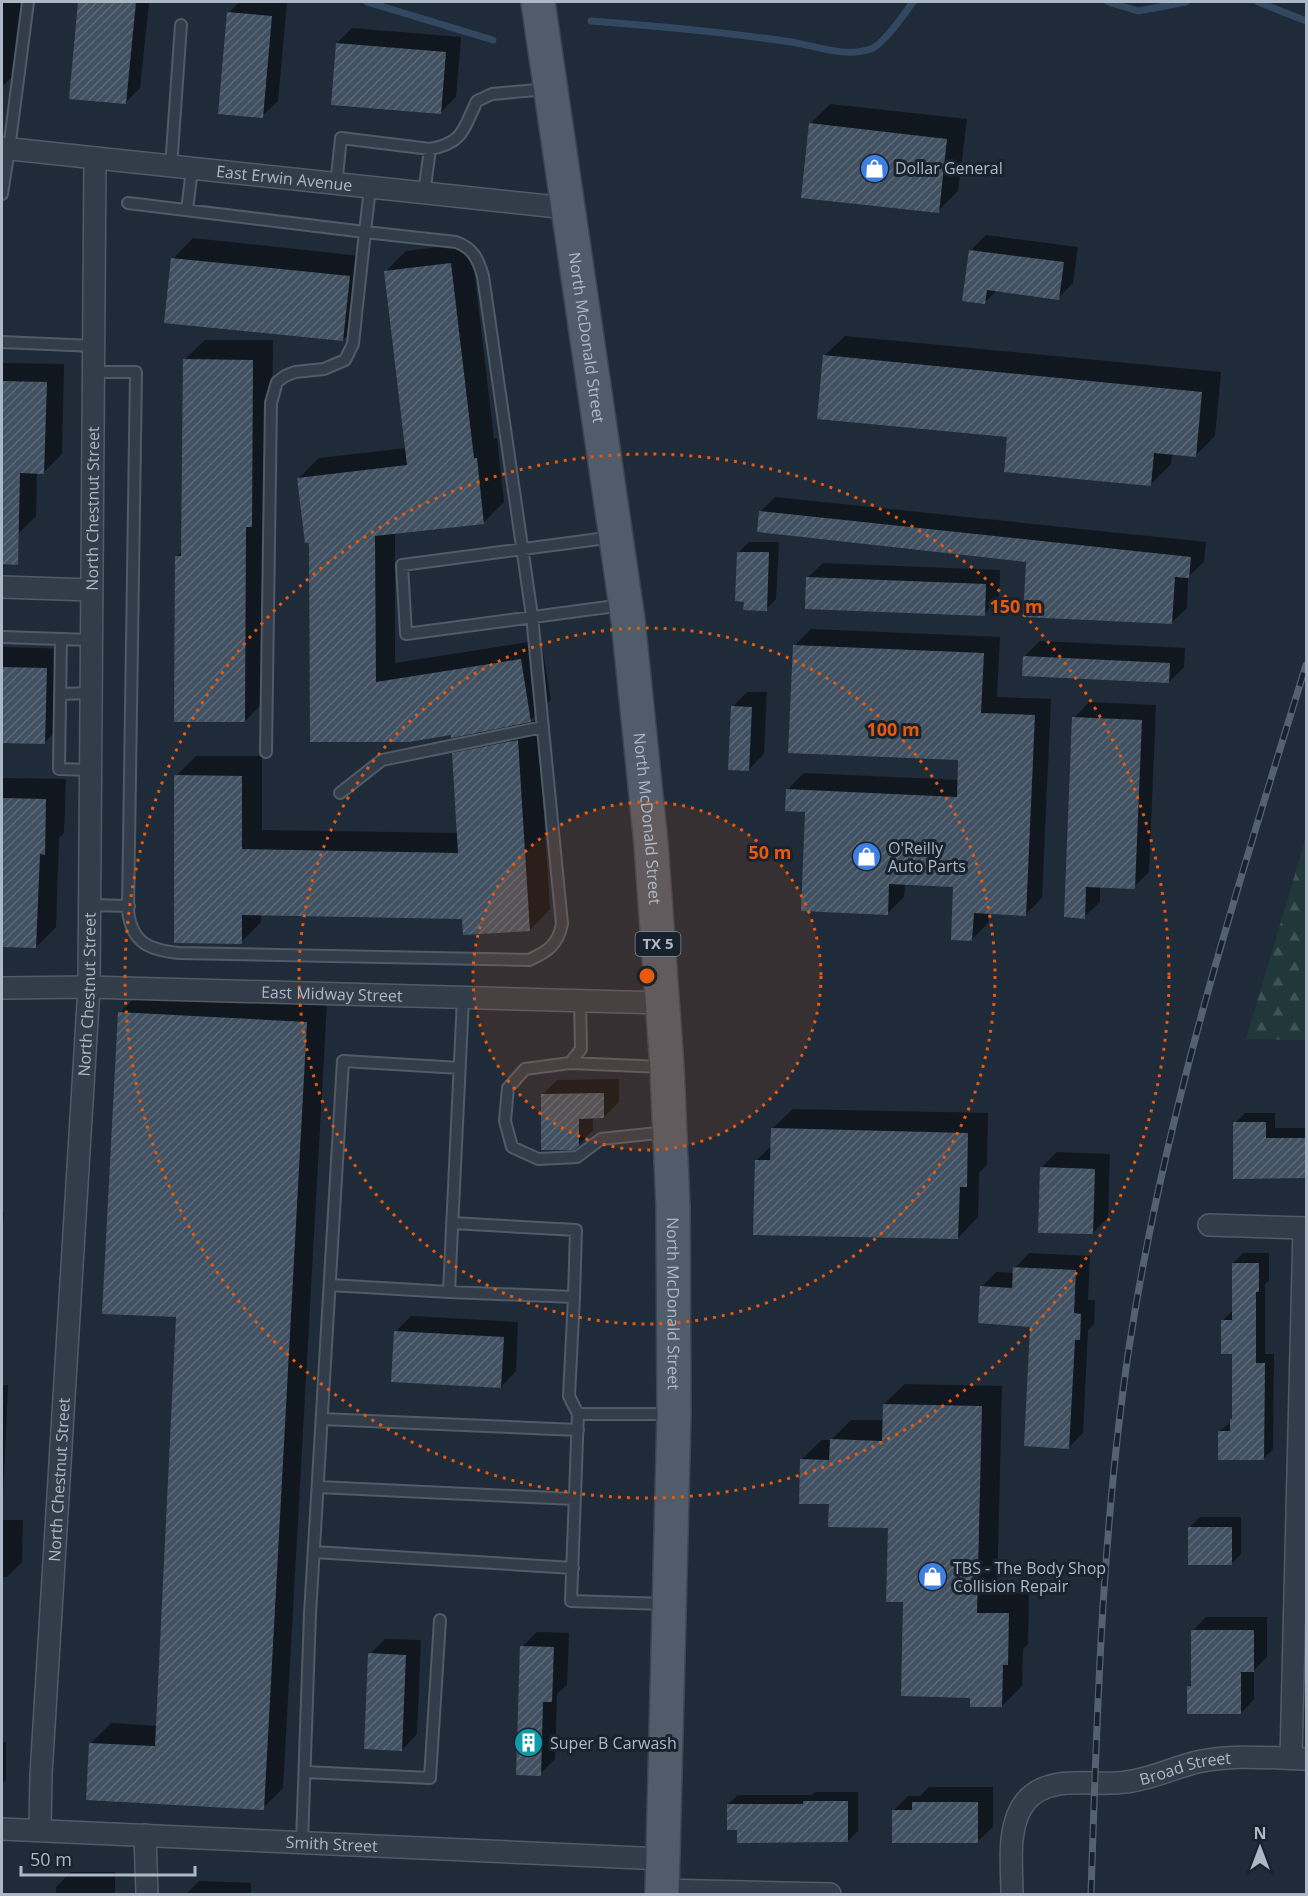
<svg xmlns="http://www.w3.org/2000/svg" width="1308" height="1896" font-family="'Open Sans',sans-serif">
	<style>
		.forest { fill: url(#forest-firs) }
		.shadow { fill: #0007 }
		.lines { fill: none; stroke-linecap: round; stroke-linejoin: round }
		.stream { stroke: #324861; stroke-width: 7 }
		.building { fill: url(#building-hatch) }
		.service-casing { stroke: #505b67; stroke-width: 14 }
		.minor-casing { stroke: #505b67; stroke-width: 24 }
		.primary-casing { stroke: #3c4652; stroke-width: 36 }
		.service { stroke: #333d49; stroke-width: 10 }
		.minor { stroke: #333d49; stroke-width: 21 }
		.primary { stroke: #505c69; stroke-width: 33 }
		.rail-casing { stroke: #546170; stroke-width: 7 }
		.rail { stroke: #18222d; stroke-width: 4.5; stroke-dasharray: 14; stroke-linecap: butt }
		.ring { fill: none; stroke: #e8590c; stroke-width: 3; stroke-dasharray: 3 6 }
		.labels { text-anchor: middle; stroke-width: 6; stroke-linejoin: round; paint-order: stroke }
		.shield { fill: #18222d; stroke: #808b98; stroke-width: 1.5 }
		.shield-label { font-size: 15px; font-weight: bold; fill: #adb8c6 }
		.poi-label { font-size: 16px; fill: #adb8c6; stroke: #18222d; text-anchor: start }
		.street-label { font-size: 16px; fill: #adb8c6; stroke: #18222d }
		.centre { fill: #e8590c; stroke: #18222d; stroke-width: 3 }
		.ring-label { font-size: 18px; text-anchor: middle; font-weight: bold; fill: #e8590c; stroke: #18222d; stroke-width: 6; stroke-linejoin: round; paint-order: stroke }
	</style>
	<defs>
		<pattern id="forest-firs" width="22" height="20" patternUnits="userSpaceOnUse" patternTransform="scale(1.5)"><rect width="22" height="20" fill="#21383a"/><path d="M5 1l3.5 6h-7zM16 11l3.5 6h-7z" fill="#3f5355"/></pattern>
		<pattern id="building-hatch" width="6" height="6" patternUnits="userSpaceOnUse" patternTransform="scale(1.5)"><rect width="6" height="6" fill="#425161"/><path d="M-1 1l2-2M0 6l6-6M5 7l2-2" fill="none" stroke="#5b6876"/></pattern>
	</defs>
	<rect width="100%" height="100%" fill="#1f2b39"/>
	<path class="forest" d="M1306,837V1040L1246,1039Z"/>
	<path class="shadow" d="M2,2H22L20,69L4,85H2Z
		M80,2H149L140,88L125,103L71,98Z
		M240,2H287L278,101L262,116L229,12Z
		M352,28L461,37L456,97L441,112L337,43Z
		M830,104L967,119L958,191L938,211L810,124Z
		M986,235L1078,247L1073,283L1058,298L997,290L985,302L971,250Z
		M193,238L369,257L363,319L343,340L173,259Z
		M471,243L494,439L497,438L504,502L484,522L395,532V663L541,640L551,700L529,722L538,720L550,909L530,930L464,917L261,914V922L241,942L176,776L196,756H262V830L458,833L453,754L476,732L311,740V541L299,478L319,458L407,448L386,271L406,251Z
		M845,336L1221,372L1215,436L1195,456L1172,454L1171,464L1151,484L1009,436L824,356Z
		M205,340H273L271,505L265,701L245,721L177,556L183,551L184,360Z
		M2,363L64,364L62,454L44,472H37L36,516L18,534H2Z
		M775,497L1206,542L1204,562L1188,577L1187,608L1171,623L1027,560L760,512Z
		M749,542H779L776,599L766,609L745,600L739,552Z
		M823,563L1000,570L999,599L984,614L807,578Z
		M811,629L1000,637L997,697L1051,699L1042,898L1025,915L989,913L988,923L972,939L954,886L905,884L904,897L888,913L807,811L787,790L804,773L959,780L960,759L794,646Z
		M1040,641L1185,648L1184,667L1169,682L1025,656Z
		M2,647L66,649L65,722L45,742L2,741Z
		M747,692H767L764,754L749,769L732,707Z
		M1089,702L1156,705L1149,872L1134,887L1100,886V902L1084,917L1074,718Z
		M2,778L66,779L64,833L59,838L56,927L36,947L2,946Z
		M140,992L327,1003L283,1788L263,1808L90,1744L111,1723L158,1726L177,1316L120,1013Z
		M619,1079V1102L604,1117H593V1130L578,1145L542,1095L557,1080Z
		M793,1109L988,1113L987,1165L979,1173L978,1217L958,1238L756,1161L772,1145V1129Z
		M1245,1113H1275V1128H1306V1177H1235V1123Z
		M1057,1152L1110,1154L1108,1217L1093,1233L1041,1168Z
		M2,1212H4L2,1245Z
		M1029,1253L1090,1256L1088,1300H1095L1094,1324L1088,1330L1083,1433L1069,1447L1032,1326L982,1287L996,1272L1015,1273V1268Z
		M1243,1253H1269V1281L1265,1284V1354H1274L1273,1449L1263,1459L1219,1431L1231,1422L1233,1418V1352L1223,1320L1233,1310V1263Z
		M411,1316L518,1322L516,1371L501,1387L395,1332Z
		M905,1384L1002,1386L997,1593L1029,1594L1028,1644L1023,1649L1022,1686L1002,1706L971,1696L905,1601L889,1527L830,1503L801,1460L822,1440H831L851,1420H884V1404Z
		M2,1385H8L2,1520H23L22,1562L7,1577H2Z
		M1200,1517H1241V1554L1231,1564L1190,1527Z
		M1206,1617H1267V1657L1254,1670V1699L1241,1713L1188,1687L1192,1683V1631Z
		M537,1632L569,1633L567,1685L557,1694L555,1759L540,1774L522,1647Z
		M385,1639L421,1640L417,1734L402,1750L370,1654Z
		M2,1742H6V1780L2,1784Z
		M929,1787H993V1827L977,1842L893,1811L908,1796H920Z
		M815,1792H858V1831L848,1841L728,1804L738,1795H812Z
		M71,1872H115V1894H56V1887Z
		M199,1881L251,1883V1894H186Z"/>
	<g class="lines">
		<path class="stream" d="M367,2L493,40
			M1108,2L1138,11L1186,2
			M1258,2L1306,21
			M591,21C657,26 725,32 791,42C817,46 844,58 871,49C883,45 906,12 913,2"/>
	</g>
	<path class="building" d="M78,2H136L126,104L69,99Z
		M227,12L272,16L263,118L218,114Z
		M336,43L446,52L441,114L331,105Z
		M809,123L947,139L939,213L801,198Z
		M969,250L1064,262L1059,300L987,290L985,304L962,301Z
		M171,258L350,276L343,341L164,323Z
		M451,263L474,458H477L484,524L375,536L376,682L521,659L531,722L451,738V735L409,742H310L309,543H305L297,478L407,465L384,271Z
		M823,355L1202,392L1196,457L1154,453L1151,486L1004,472L1007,437L817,419Z
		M183,359L253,360L252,527H246L245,722H174L175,556H181Z
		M2,381L47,382L44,474L20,473L18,565L2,564Z
		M759,511L1191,557L1189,578L1175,577L1172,624L1023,617L1026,562L757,532Z
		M737,552H769L767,611L743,610L744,602L735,601Z
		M806,577L986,584L985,616L805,609Z
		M793,645L984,653L981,713L1035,715L1026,916L974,913L972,941L951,940L953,887L889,884L888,915L801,911L805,812L785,811L786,789L957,797L958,760L788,753Z
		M1023,656L1170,663L1169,683L1022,676Z
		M2,667L47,668L45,744L2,743Z
		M731,706L752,707L749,771L728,770Z
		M1072,717L1142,720L1135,889L1086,887L1085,919L1064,917Z
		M518,740L530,931L463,935L462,919L242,915V944L174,943V775L242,776V849L458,853L452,753Z
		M2,798L46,799L45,855L40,854L36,948L2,947Z
		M118,1012L307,1022L264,1810L86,1800L89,1743L155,1746L176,1317L102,1314Z
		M604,1093V1118L579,1119V1146L574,1150H541V1094Z
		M1233,1122H1266V1138H1306V1178L1233,1179Z
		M771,1128L968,1133L967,1187H960L958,1239L753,1235L755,1160H770Z
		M1040,1167L1095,1169L1093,1234L1038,1233Z
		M1232,1263H1259V1292H1256V1363H1265L1264,1460H1218V1431H1230V1419H1232V1354H1221V1320H1232Z
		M1013,1267L1076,1270L1074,1313L1081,1314L1080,1340H1075L1069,1449L1024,1446L1030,1327L978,1323L980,1286L1012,1288Z
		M394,1331L504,1337L501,1388L391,1382Z
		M883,1404L982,1406L977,1613H1009L1008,1665H1003L1002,1707H970V1698L901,1696L903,1602H886L888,1528L828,1527L829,1504H799L800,1459L829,1460L830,1439L882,1441Z
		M1188,1527H1232V1565H1188Z
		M1191,1630H1254V1672H1241V1714H1187V1686H1191Z
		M520,1646L554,1647L552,1702H543L541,1776L516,1775Z
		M368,1653L406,1655L402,1751L364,1749Z
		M803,1801H848V1842L737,1843V1830H727V1804H803Z
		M912,1802H978V1843H892V1810H912Z"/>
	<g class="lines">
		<defs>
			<path id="service" d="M171,167L181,25
				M336,185L341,138L430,149C464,143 463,129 477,101L492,94L548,89
				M2,194L9,149L28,2
				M424,194L430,149
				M128,203L365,232L370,188
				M187,210L192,170
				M2,342L94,346
				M93,372H136L128,911C132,943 149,950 179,953L529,960C547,952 558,945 562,924L532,616L483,276C478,259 473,248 456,242L365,232L353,344L345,360L324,369L295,372L285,376L277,382L271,403L266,752
				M614,537L402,565L406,634L623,605
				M2,637L91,640
				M61,639L59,769L90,770
				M60,694L91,693
				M340,793L382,760L543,727
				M89,905L129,906
				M463,998L449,1292L574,1297L569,1396L578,1414H670
				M580,1001L581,1049L570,1063L525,1069L508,1088L505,1121L512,1147L538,1159L577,1157L601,1139L667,1132
				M570,1063L662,1067
				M452,1223L576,1230L574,1297
				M330,1285L449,1292
				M578,1414L571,1601L666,1604
				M322,1419L578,1430
				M318,1487L575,1499
				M314,1552L573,1568
				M305,1772L430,1778L440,1620
				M302,1842L310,1614L343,1061L460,1068"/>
			<g id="minor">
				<path id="s1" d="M2,148L567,208"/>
				<path d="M2,587L91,590"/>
				<path id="s2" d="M2,988L89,987L662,1003"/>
				<path d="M1209,1225L1306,1228"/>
				<path d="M1291,1758L1304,1228"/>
				<path id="s3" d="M2,1829L663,1859"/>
				<path id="s4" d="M40,1830L41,1775L89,987L95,158"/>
				<path d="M145,1835L147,1894"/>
				<path d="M662,1890L830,1894"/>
				<path id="s5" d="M1012,1894C1012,1866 1006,1825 1026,1801C1050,1773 1094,1787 1126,1782C1151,1779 1173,1768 1197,1762C1233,1754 1270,1758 1306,1759"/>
			</g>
			<g id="primary">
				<path id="s6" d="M538,2L628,620L651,844L667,1067L673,1207L674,1414L662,1894"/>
			</g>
		</defs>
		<use href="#service" class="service-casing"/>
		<use href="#minor" class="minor-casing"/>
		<use href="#primary" class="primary-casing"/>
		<use href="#service" class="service"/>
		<use href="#minor" class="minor"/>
		<use href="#primary" class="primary"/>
		<defs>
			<path id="rail" d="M1091,1894C1097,1712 1102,1529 1129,1348C1165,1112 1236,892 1306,665"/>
		</defs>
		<use href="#rail" class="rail-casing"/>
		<use href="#rail" class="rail"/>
	</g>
	<circle cx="647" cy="976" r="174" fill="#e8590c" fill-opacity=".12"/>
	<g class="ring">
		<circle cx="647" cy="976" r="174"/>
		<circle cx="647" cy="976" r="348"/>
		<circle cx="647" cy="976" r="522"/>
	</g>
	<defs>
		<symbol id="shop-disc" viewBox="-11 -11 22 22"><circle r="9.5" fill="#3f7fe0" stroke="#18222d"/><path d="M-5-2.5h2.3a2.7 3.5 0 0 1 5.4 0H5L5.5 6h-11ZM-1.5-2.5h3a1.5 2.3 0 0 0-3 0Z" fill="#fff"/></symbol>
		<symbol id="building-disc" viewBox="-11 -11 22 22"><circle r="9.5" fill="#0f9aa8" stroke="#18222d"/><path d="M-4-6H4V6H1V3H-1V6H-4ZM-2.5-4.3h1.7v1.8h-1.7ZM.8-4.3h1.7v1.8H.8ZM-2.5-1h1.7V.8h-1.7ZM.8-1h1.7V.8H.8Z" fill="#fff"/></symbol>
	</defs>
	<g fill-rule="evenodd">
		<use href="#shop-disc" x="858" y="152" width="33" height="33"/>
		<use href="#shop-disc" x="850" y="840" width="33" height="33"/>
		<use href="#shop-disc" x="916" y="1560" width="33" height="33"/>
		<use href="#building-disc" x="512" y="1726" width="33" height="33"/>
	</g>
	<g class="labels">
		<rect class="shield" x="635.5" y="932" width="45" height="24" rx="4.5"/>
		<g class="shield-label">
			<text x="658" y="949">TX 5</text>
		</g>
		<g class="poi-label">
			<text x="895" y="174">Dollar General</text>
			<text x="888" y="854">O'Reilly<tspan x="888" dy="18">Auto Parts</tspan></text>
			<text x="953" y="1574">TBS - The Body Shop<tspan x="953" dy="18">Collision Repair</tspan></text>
			<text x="550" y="1749">Super B Carwash</text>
		</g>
		<g class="street-label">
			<text dy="6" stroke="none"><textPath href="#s1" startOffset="284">East Erwin Avenue</textPath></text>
			<text dy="6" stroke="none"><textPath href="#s6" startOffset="339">North McDonald Street</textPath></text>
			<text dy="6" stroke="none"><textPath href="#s4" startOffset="1323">North Chestnut Street</textPath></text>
			<text dy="6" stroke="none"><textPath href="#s6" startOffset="824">North McDonald Street</textPath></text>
			<text dy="6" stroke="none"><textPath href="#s2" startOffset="330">East Midway Street</textPath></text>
			<text dy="6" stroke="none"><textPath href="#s4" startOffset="837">North Chestnut Street</textPath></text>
			<text dy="6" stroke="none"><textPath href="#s6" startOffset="1310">North McDonald Street</textPath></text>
			<text dy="6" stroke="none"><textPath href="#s4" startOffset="351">North Chestnut Street</textPath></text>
			<text dy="6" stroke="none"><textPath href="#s5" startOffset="262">Broad Street</textPath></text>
			<text dy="6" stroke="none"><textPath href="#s3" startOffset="330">Smith Street</textPath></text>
		</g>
	</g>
	<circle cx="647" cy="976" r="9" class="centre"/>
	<g class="ring-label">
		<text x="1016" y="613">150 m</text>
		<text x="893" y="736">100 m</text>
		<text x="770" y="859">50 m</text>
	</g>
	<rect width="1308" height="1896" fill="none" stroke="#adb8c6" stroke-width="6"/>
	<g transform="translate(1260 1848)" stroke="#18222d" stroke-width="4.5" paint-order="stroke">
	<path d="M0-4.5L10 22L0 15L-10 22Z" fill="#adb8c6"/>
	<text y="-9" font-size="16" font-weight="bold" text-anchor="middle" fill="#adb8c6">N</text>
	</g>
	<path d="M21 1866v9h174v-9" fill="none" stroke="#adb8c6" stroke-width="3"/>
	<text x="30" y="1866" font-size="18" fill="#adb8c6" stroke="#18222d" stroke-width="4.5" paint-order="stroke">50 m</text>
</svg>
